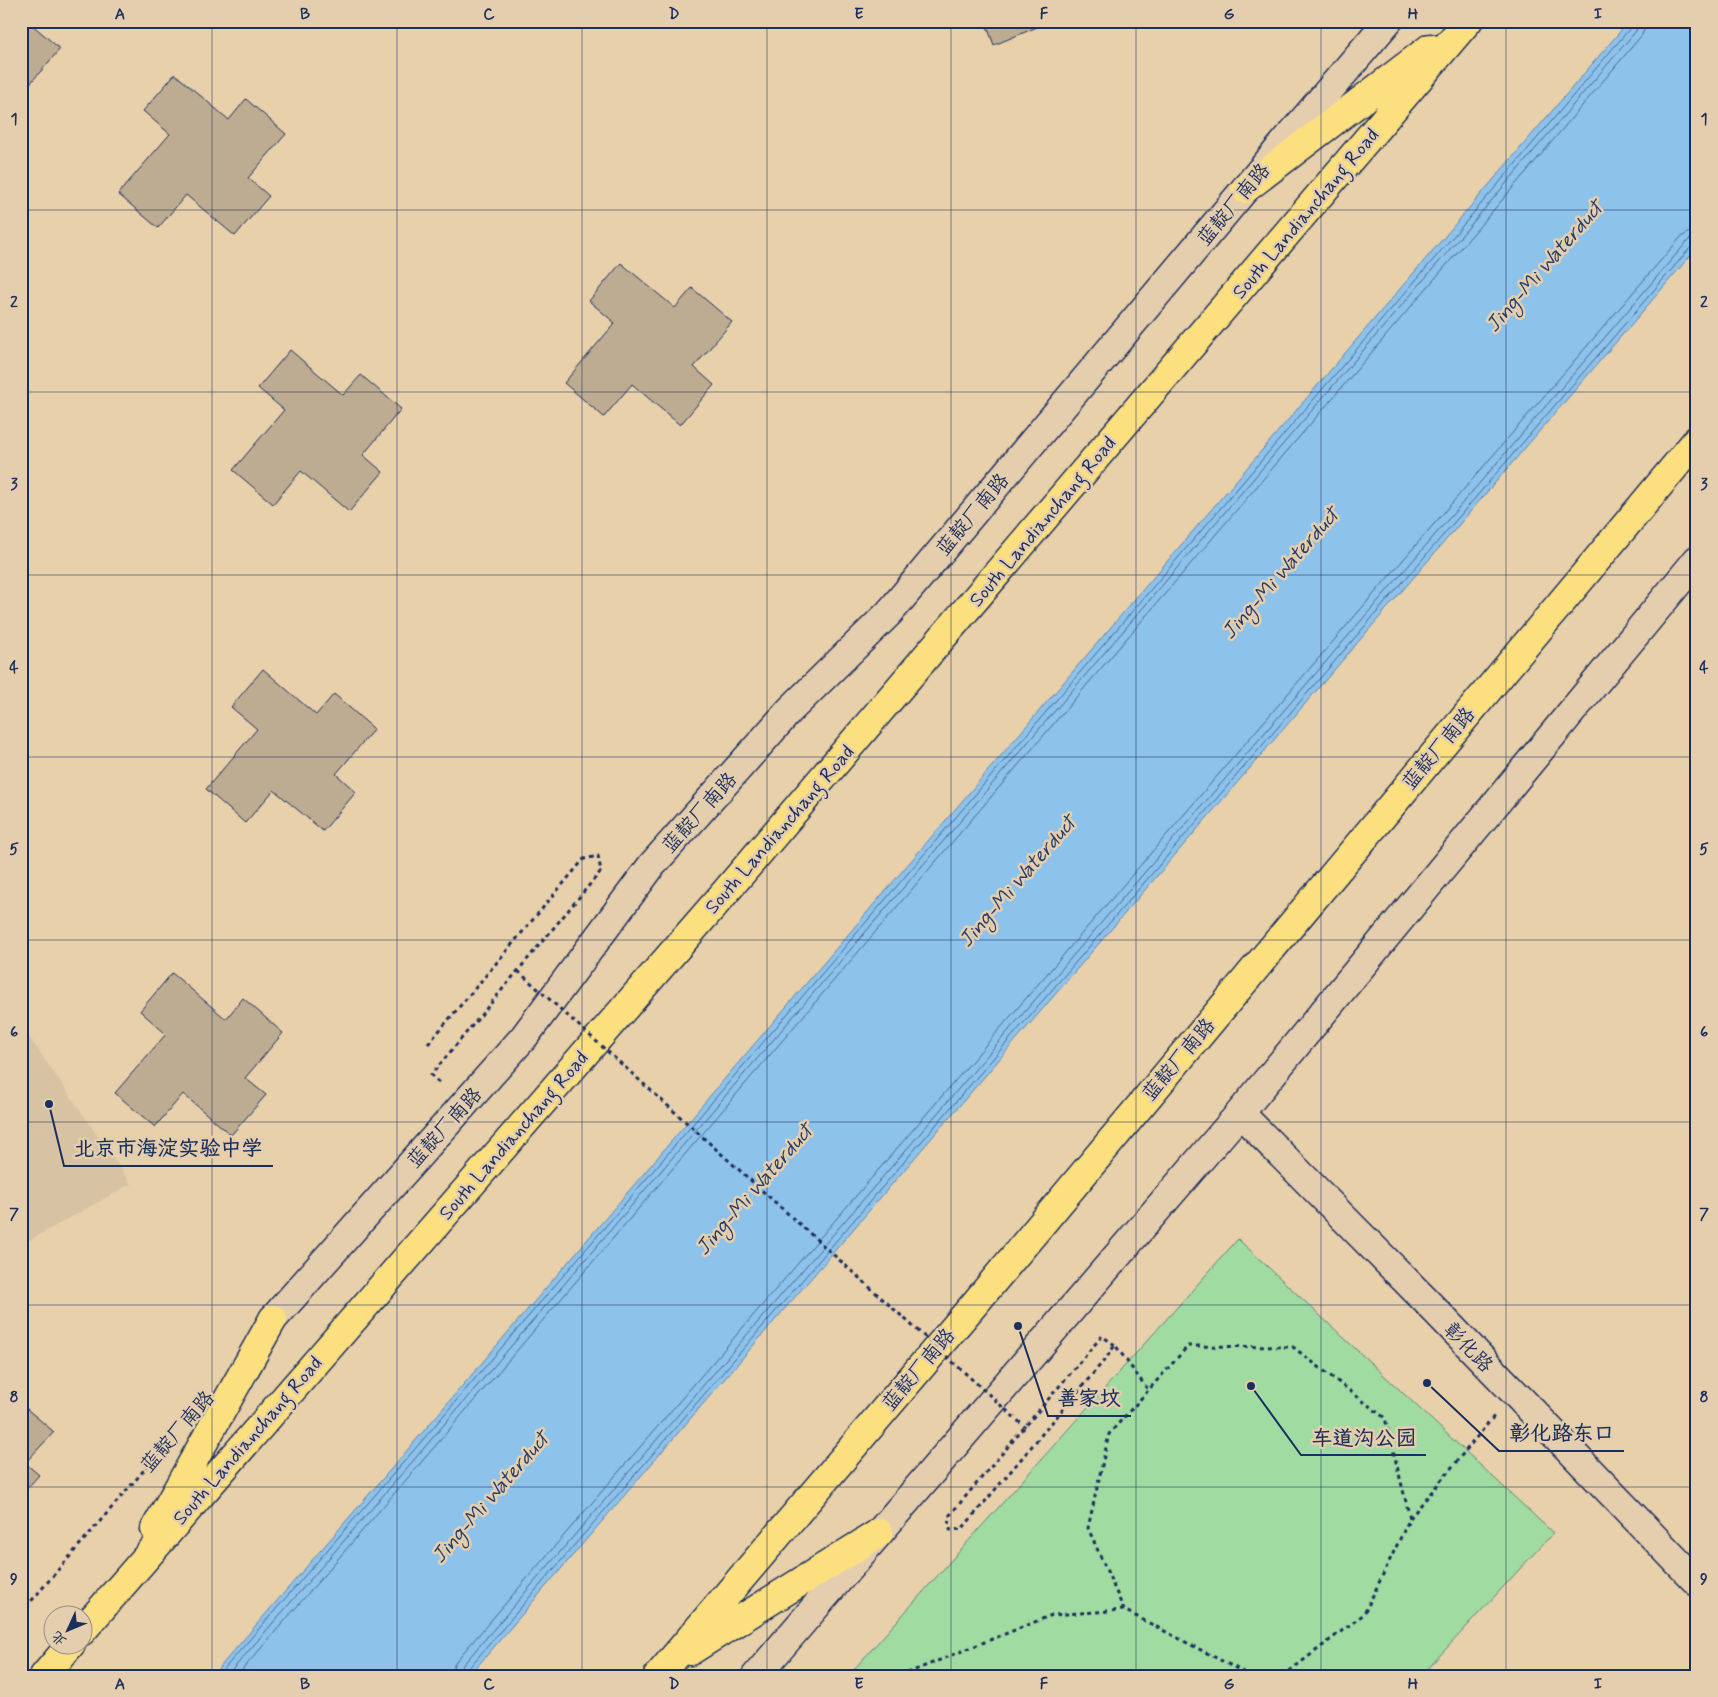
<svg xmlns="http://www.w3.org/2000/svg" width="1718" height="1697" font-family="Mynerve,'LXGW WenKai TC',sans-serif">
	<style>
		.built { fill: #d7c2a3 }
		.green { fill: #a0dba1; stroke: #5e8580 }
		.water { fill: #8dc2ea; stroke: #5f87b2 }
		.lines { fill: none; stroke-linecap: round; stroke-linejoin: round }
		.shore { stroke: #496a96; stroke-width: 1 }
		.building { fill: #bdac92; stroke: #1b2f5e }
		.tertiary-casing { stroke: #1b2f5e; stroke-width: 31 }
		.trunk-casing { stroke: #1b2f5e; stroke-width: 31 }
		.path { stroke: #1b2f5e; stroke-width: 3; stroke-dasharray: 4 4; stroke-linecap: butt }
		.tertiary { stroke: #e5ceae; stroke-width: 28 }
		.trunk { stroke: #fce080; stroke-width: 28 }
		.path-bridge { stroke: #1b2f5e; stroke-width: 3; stroke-dasharray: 4 4; stroke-linecap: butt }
		.grid { fill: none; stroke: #1b2f5e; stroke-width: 1; stroke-opacity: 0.55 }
		.labels { text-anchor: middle; stroke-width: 5; stroke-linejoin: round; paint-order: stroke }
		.street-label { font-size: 20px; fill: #1b2f5e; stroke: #e5ceae }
		.water-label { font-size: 21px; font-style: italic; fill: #263e6c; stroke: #e5ceae }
		.leader { fill: none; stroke: #1b2f5e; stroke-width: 2 }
		.callout-dot { fill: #1b2f5e; stroke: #e5ceae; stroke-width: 2 }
		.callout-label { font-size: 21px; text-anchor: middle; font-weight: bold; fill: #1b2f5e; stroke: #e5ceae; stroke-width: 5; stroke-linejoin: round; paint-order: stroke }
		.neatline { fill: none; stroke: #1b2f5e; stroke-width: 2 }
		.grid-label { font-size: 16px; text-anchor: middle; font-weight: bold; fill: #1b2f5e }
	</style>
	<rect width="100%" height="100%" fill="#e8d0ab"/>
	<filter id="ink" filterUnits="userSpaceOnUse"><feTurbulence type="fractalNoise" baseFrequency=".02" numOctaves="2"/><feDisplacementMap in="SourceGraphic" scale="10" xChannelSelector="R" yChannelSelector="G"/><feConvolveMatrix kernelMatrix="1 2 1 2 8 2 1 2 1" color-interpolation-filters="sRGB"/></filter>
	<g filter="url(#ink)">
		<path class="built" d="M21,1025L131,1184L21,1245Z"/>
		<path class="green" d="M1238,1239L1553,1533L1421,1676H848Z"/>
		<path class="water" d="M1629,21H1697V248L469,1676H212L404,1454Z"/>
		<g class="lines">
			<path class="shore" d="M218,1676L408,1457L1517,162L1631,27L1632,21
				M227,1676L412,1462L1521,166L1636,31L1638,21
				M237,1676L418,1466L1527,171L1642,35L1645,28L1646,21
				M452,1676L453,1667L456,1661L1680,238L1687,233L1697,231
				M459,1676L462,1666L1686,243L1690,239L1697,238
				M465,1676L467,1670L1691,247L1697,245"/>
		</g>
		<path class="building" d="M21,21H28L60,49L21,94Z
			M985,21H1040L1042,25L994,45Z
			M175,74L229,120L246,99L286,134L248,178L269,196L235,236L186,195L158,228L118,194L170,134L143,111Z
			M621,263L675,308L692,288L732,322L694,367L714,385L680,425L632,384L604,417L564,383L615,323L589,301Z
			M290,350L343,395L361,375L401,409L363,455L383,472L349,512L301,471L273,504L233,470L284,410L258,388Z
			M263,669L316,715L334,694L374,729L336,774L356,792L323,831L274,790L245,823L206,789L257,729L231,707Z
			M172,973L226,1019L243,998L283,1033L245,1078L266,1095L231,1135L183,1094L155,1127L115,1093L166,1034L140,1011Z
			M21,1404L54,1432L25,1463L39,1475L21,1495Z"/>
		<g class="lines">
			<defs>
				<path id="tertiary" d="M1240,1113L1427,1302L1697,1582
					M273,1319L524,1037L652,865L790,710L889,613L1245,189L1388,21
					M756,1676L1240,1113L1697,560"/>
				<path id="trunk" d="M1245,189L1430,48
					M155,1529L273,1319
					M82,1631L722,896L1468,21
					M690,1651L879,1533
					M44,1676L71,1644
					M658,1676L977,1301L1697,440"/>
			</defs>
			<use href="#tertiary" class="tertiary-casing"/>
			<use href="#trunk" class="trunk-casing"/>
			<path class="path" d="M428,1044L584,859L598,856L601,871L431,1075L441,1085
				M1115,1345L1102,1336L949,1516L950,1530L962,1529L1107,1357L1115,1345L1148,1390
				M1124,1610L1088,1528L1109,1434L1188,1346L1293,1347L1385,1418L1410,1518
				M21,1613L164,1447
				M900,1676L1052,1615L1124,1610L1251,1676
				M1283,1676L1364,1614L1410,1518L1495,1415"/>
			<use href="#tertiary" class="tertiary"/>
			<use href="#trunk" class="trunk"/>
			<path class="path-bridge" d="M518,971L1025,1427"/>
		</g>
	</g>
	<path class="grid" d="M212,21V1676M397,21V1676M582,21V1676M767,21V1676M951,21V1676M1136,21V1676M1321,21V1676M1506,21V1676M21,210H1697M21,392H1697M21,575H1697M21,757H1697M21,940H1697M21,1122H1697M21,1305H1697M21,1487H1697"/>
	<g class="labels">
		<g class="street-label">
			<text transform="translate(1233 204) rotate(-50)" y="7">蓝靛厂南路</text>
			<text transform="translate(1305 213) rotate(-50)" y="7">South Landianchang Road</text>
			<text transform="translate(972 514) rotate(-50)" y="7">蓝靛厂南路</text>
			<text transform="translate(1042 521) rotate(-50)" y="7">South Landianchang Road</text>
			<text transform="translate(1438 748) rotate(-50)" y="7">蓝靛厂南路</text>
			<text transform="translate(699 812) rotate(-48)" y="7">蓝靛厂南路</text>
			<text transform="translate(779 829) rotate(-49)" y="7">South Landianchang Road</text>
			<text transform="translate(1178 1059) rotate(-50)" y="7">蓝靛厂南路</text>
			<text transform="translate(444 1127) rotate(-48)" y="7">蓝靛厂南路</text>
			<text transform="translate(513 1135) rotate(-49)" y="7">South Landianchang Road</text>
			<text transform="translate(1469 1347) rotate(46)" y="7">彰化路</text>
			<text transform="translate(918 1369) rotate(-50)" y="7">蓝靛厂南路</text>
			<text transform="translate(177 1431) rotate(-49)" y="7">蓝靛厂南路</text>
			<text transform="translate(247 1440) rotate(-49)" y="7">South Landianchang Road</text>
		</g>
		<g class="water-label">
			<text transform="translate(1544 266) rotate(-49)" y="7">Jing-Mi Waterduct</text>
			<text transform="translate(1280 573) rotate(-49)" y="7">Jing-Mi Waterduct</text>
			<text transform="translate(1017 881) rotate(-49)" y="7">Jing-Mi Waterduct</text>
			<text transform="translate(754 1189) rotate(-49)" y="7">Jing-Mi Waterduct</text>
			<text transform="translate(490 1497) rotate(-49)" y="7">Jing-Mi Waterduct</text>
		</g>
	</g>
	<path class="leader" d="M49 1104L64 1166H273M1018 1326L1048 1416H1131M1427 1383L1499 1451H1624M1251 1386L1301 1455H1426"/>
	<g class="callout-dot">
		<circle cx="49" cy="1104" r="5"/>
		<circle cx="1018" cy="1326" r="5"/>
		<circle cx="1427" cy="1383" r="5"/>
		<circle cx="1251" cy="1386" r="5"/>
	</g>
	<g class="callout-label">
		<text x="168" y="1155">北京市海淀实验中学</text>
		<text x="1089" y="1405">善家坟</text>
		<text x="1562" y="1440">彰化路东口</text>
		<text x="1364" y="1445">车道沟公园</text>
	</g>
	<rect width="1718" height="1697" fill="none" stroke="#e5ceae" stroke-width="55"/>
	<g transform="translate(68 1630) rotate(226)"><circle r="24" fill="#e5ceae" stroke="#948e8e"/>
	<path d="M0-4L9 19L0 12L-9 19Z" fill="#1b2f5e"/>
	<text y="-8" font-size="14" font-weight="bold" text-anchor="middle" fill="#1b2f5e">北</text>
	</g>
	<rect x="28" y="28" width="1662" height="1642" class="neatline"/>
	<g class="grid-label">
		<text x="120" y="19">A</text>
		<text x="305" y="19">B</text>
		<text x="489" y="19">C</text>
		<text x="674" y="19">D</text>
		<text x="859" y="19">E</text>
		<text x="1044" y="19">F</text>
		<text x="1229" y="19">G</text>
		<text x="1413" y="19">H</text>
		<text x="1598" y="19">I</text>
		<text x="14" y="124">1</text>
		<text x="1704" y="124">1</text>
		<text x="14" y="307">2</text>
		<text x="1704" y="307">2</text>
		<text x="14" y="489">3</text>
		<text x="1704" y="489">3</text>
		<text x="14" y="672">4</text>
		<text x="1704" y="672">4</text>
		<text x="14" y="854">5</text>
		<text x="1704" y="854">5</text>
		<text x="14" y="1037">6</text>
		<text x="1704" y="1037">6</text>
		<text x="14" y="1219">7</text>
		<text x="1704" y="1219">7</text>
		<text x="14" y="1402">8</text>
		<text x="1704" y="1402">8</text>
		<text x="14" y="1584">9</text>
		<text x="1704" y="1584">9</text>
		<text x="120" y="1689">A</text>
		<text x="305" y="1689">B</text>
		<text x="489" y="1689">C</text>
		<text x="674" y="1689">D</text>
		<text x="859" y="1689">E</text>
		<text x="1044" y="1689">F</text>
		<text x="1229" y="1689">G</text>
		<text x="1413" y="1689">H</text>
		<text x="1598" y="1689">I</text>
	</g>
</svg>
